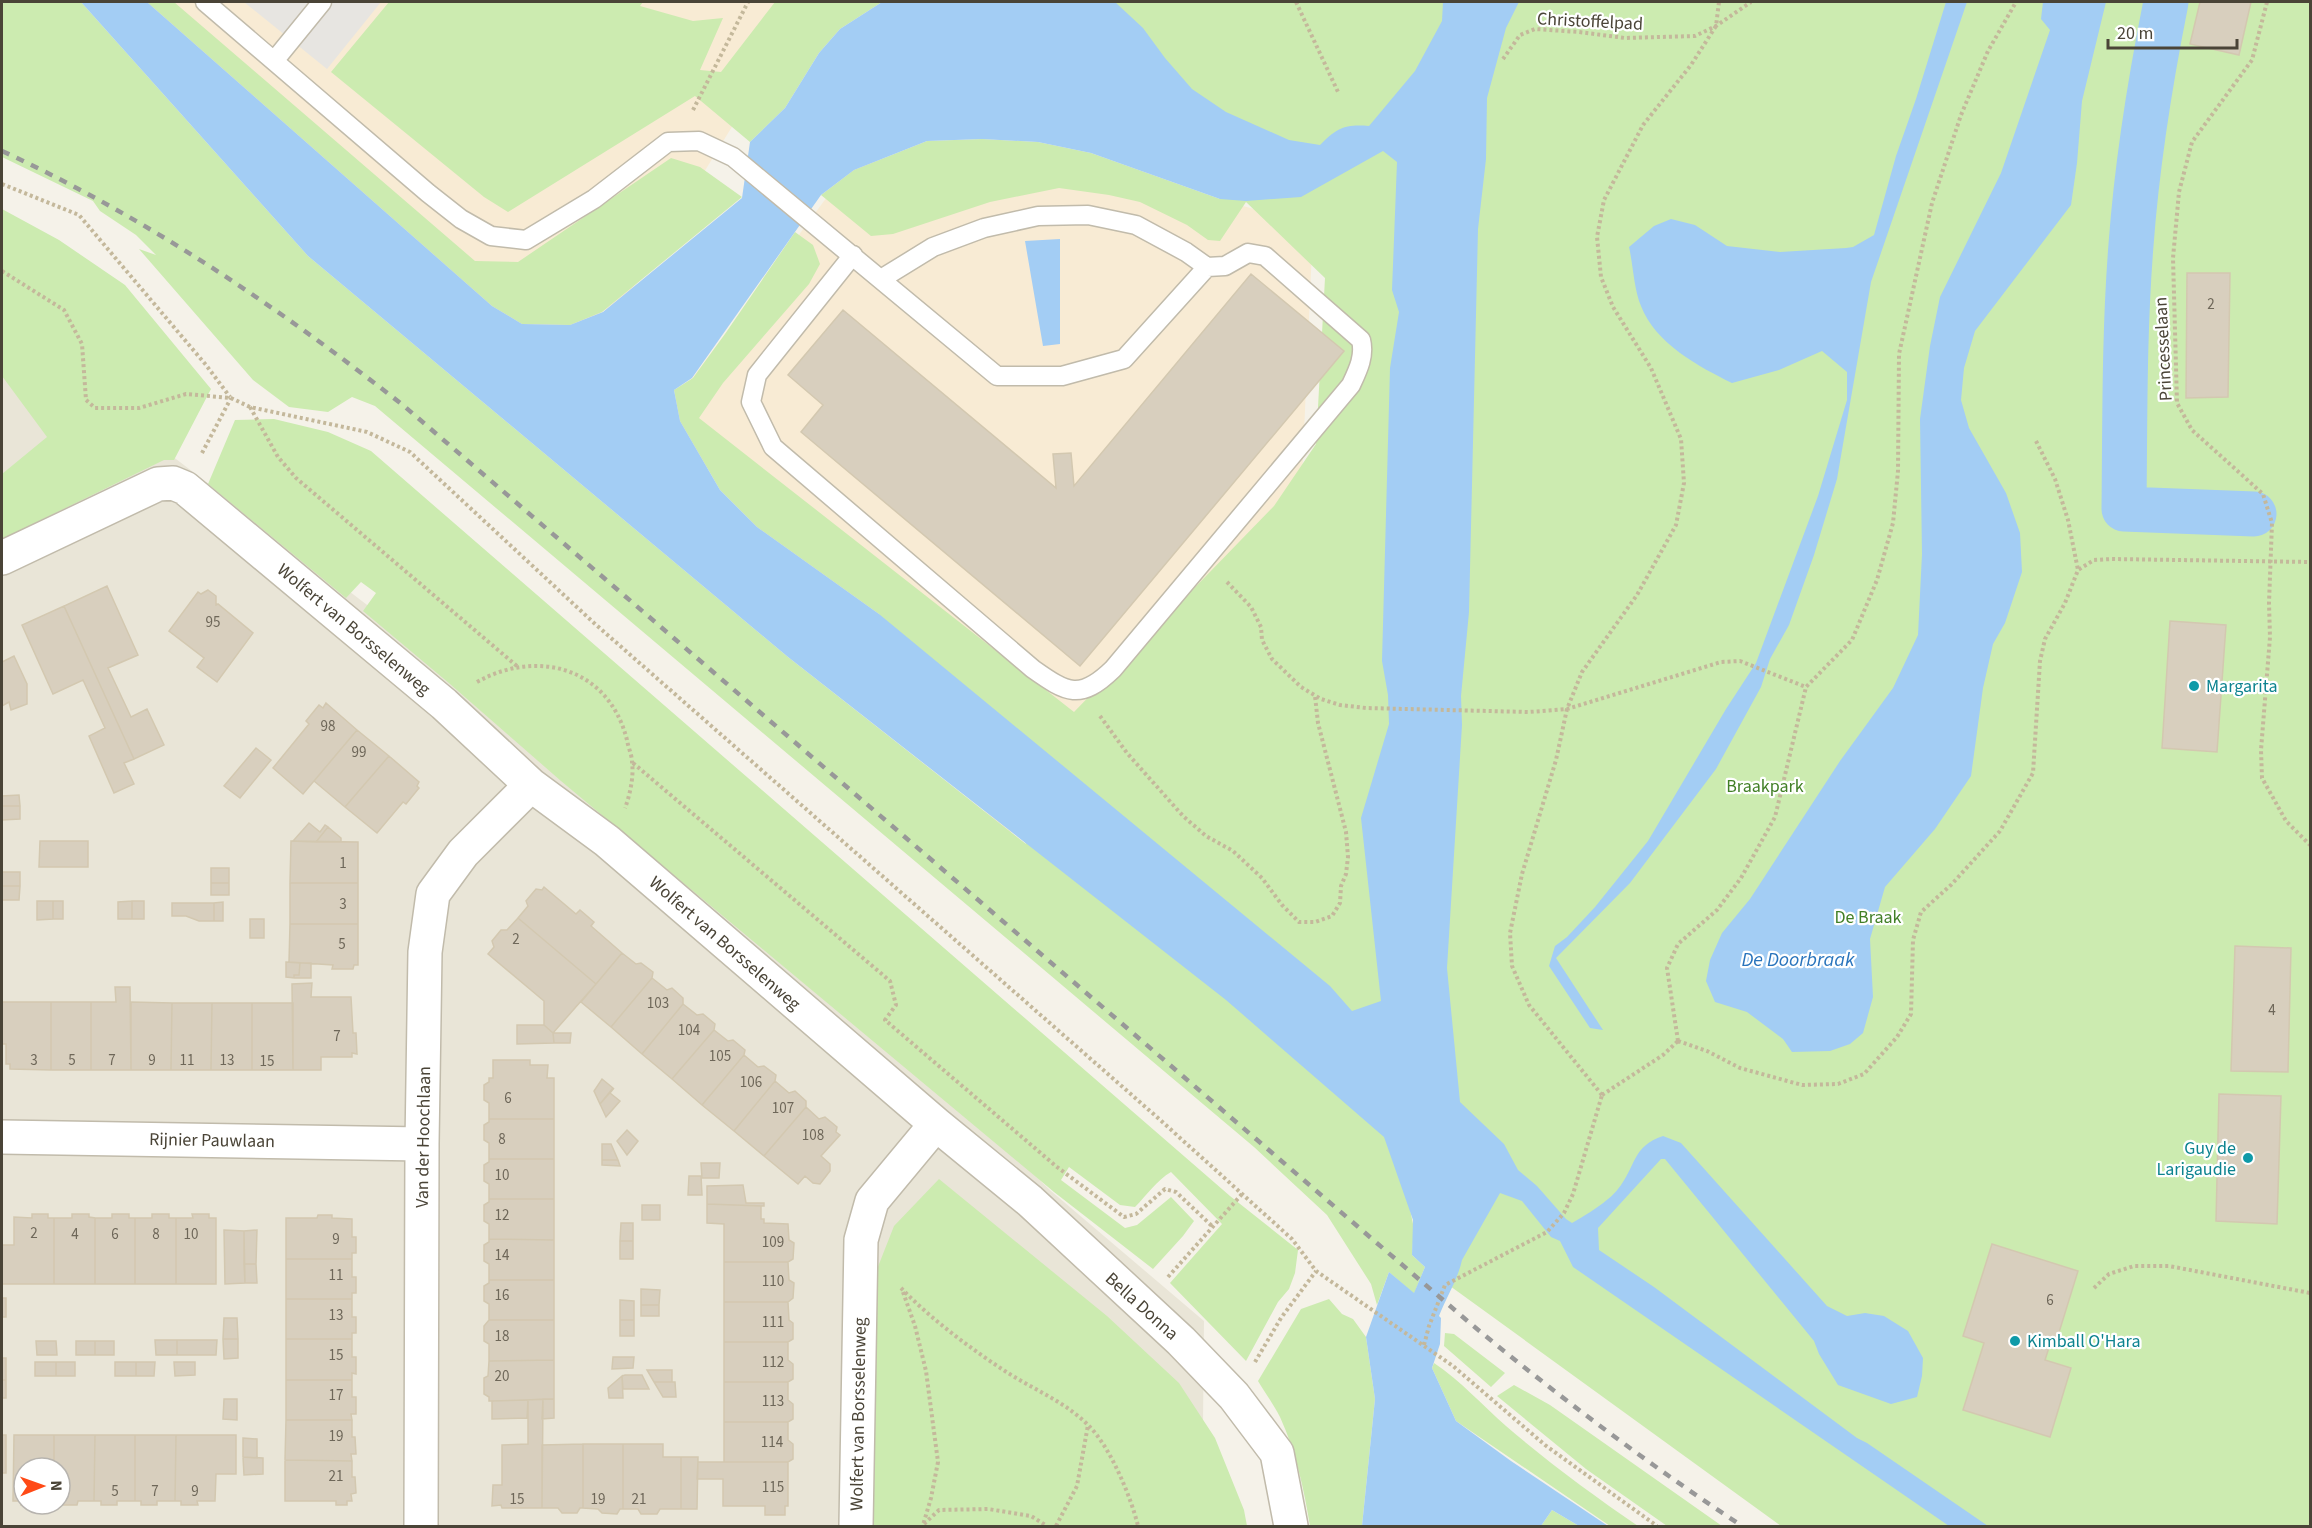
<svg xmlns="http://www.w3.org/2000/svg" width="2312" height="1528" font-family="'Source Sans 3',sans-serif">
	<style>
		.residential { fill: #e9e5d7; fill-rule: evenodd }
		.commercial { fill: #f8ebd4 }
		.green { fill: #ccebb0 }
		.parking { fill: #e7e5e1 }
		.water { fill: #a3cdf4; fill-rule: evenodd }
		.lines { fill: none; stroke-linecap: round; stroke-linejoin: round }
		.canal { stroke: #a3cdf4; stroke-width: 45 }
		.building { fill: #d8cfbe; stroke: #d3c8b0; stroke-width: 1.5 }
		.lane-casing { stroke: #c1bbab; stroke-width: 21 }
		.street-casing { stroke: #c1bbab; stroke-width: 36 }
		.path { stroke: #c4b89b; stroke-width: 4; stroke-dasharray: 3 3; stroke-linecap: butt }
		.lane { stroke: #fff; stroke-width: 18 }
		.street { stroke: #fff; stroke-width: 33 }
		.rail { stroke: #989898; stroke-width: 4.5; stroke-dasharray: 8 8; stroke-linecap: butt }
		.culture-dot { fill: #0f9aa8; stroke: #fff; stroke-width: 2 }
		.labels { text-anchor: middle; stroke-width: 4.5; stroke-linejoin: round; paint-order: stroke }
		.number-label { font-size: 15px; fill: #6e6759 }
		.street-label { font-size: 18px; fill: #4a4437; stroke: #fff }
		.culture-label { font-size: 18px; fill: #0d838f; stroke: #fff; text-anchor: start }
		.park-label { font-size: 18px; fill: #417f26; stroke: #fff }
		.water-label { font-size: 20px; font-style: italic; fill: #2974bc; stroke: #fff }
	</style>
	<rect width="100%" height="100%" fill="#f5f2e9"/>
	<path class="residential" d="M2,326L719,874L1051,1191L1204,1321L1202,1526H2ZM24,1468H60V1504H24Z"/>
	<path class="commercial" d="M144,2H856L746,104L629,294L540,353Z
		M1052,151L1313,226L1302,479L1007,838L665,415L853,162Z"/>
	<path class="green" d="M2,2H81L308,256L788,657L1026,844L879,614L757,527L720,490L680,421L674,390L693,378L725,334L795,232L813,245L820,264L809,284L723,383L699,418L1074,712L1274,506L1316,444L1325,278L1246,202L1220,241L1208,240L1187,225L1140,202L1109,195L1059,188L990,202L893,234L871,236L821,195L854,170L927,141L982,139L1038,142L1091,153L1220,199L971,2H2310V1526H1781L1450,1286L1410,1209L1414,1229L1412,1255L1425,1267L1414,1294L1389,1272L1377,1305L1371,1284L1327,1215L1254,1147L375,406L352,397L328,412L289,407L253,380L139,249L156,255L136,235L100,211L93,201L2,157Z
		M147,2H174L475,261L518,262L671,158L700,167L742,197L602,312L570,325L522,324L492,306Z
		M389,2H643L640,6L693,21L723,18L700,70L721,72L775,2H882L840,29L819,53L785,108L750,142L695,96L508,212L484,197L331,72Z
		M2,209L59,240L125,285L211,389L174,460H164L2,539V474L47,437L2,376Z
		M274,419L328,432L371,451L1230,1196L1298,1250L1295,1273L1289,1289L1278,1302L1246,1361L1170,1283L1222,1224L1171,1172C1157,1180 1147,1195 1135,1207L1120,1205L1069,1167L1061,1180L1125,1228L1137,1225L1171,1197L1194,1221L1183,1236L1153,1269L1054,1192L561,781L450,684L363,611L376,593L361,582L346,598L208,484L235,420Z
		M939,1179L1107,1316L1179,1383L1215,1438L1244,1510L1247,1526H870V1287L894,1226Z
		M1329,1299L1342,1314L1353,1319L1366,1337L1375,1399L1362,1526H1310C1304,1489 1296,1452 1280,1417C1274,1405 1265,1393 1258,1381L1301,1309Z
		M1445,1333L1454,1334L1505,1373L1491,1387L1444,1346Z
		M1434,1363C1461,1381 1482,1405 1506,1426C1549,1463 1593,1495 1638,1526H1610L1456,1421L1432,1368Z
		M1514,1385L1550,1405L1722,1526H1667L1586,1469L1497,1396Z
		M1552,1510L1579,1526H1541Z"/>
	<path class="parking" d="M244,2H381L327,69Z"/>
	<path class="water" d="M81,2H147L492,306L522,324L570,325L603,312L742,198L750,142L785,108L819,53L840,29L882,2H1115L1143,28L1165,58L1192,89L1226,112L1289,140L1320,145C1337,128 1345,124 1369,126L1415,71L1442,21L1443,2H1519L1506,28L1487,98L1486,159L1478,229L1469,612L1461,696L1462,725L1447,968L1460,1102L1504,1144L1518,1170L1537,1186L1566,1219L1572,1223C1586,1215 1609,1201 1618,1189C1636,1167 1632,1146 1663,1136L1681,1143L1827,1306L1847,1316L1865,1313L1884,1316L1908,1331L1923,1358L1922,1376L1917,1397L1891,1404L1838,1385L1819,1354L1814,1341L1665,1159H1661L1598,1228L1599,1250L1654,1287L1857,1438L1867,1443L1988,1526H1949L1573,1267L1560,1241L1551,1237L1522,1201L1500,1193L1462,1260C1458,1279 1446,1298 1439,1316L1441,1318L1440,1344L1432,1368L1456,1421L1511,1461L1608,1526H1579L1552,1510L1541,1526H1362L1375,1399L1366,1337L1389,1272L1414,1293L1425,1267L1412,1255L1413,1220L1384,1137L1226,1000L788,657L308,256ZM982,139L1038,142L1091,153L1220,199L1246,201L1301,197L1383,151L1397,162L1392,290L1399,312L1390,368L1382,661L1388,695L1389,724L1361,818L1381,1001L1352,1011L1330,986L879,614L757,527L720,490L680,421L674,390L692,378L821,195L854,170L927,141Z
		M1946,2H1967L1871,282L1837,479L1814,555L1789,625L1770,659L1761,687L1716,769L1630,883L1556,958L1603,1030L1590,1028L1549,966L1555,946L1567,937L1595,907L1648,841L1726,709L1756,663L1818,496L1847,400V372L1822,351L1779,370L1732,383C1699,367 1655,343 1641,306C1634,290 1633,264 1629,247L1654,226L1671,219L1695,225L1727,246L1780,252L1846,248L1853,247L1874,235L1896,156L1916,99Z
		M2043,2H2106L2082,101L2077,163L2071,205L1975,331L1964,368L1961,400L1969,428L2006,493L2020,533L2022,572L2005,623L1993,644L1983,688L1971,776L1935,829L1885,887L1870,939L1873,997L1863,1033L1850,1044L1830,1051L1792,1052L1783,1039L1747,1012L1715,1002L1706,981L1710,960L1722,933L1750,899L1840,761L1893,688L1918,635L1922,554L1920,419L1930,346L1940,297L2001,173L2050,30L2041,19Z
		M1060,239V344L1043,346L1025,241Z"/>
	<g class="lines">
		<path class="canal" d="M2166,2C2150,82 2137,163 2131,245C2124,333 2125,421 2124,509L2254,514"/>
	</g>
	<path class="building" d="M2200,2H2251L2239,55L2190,44Z
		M2187,273H2230L2228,397L2186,398Z
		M1251,274L1344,351L1080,666L801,432L823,405L788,375L843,310L1056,488L1053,454L1071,453L1074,486Z
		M107,586L138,655L108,668L131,717L147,709L164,745L134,759L64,606Z
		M208,590L216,596V605L218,604L253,633L217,682L197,667L204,658L169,631L198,592L201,594Z
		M64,606L134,759L124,763L134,784L114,793L89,736L105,728L83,680L53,694L22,625Z
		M2170,621L2226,625L2217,752L2162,748Z
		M14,656L27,684V704L11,710L9,702L2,706V662Z
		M326,703L357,730L303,794L273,768L309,724L306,721L319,705L323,708Z
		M357,730L389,756L345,807L314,781Z
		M256,748L271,760L240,798L224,786Z
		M389,756L419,782L417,786L419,788L406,804L403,802L377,833L345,807Z
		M19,795L20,806H2V796Z
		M2,806H20V819L2,820Z
		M309,823L320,832L325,825L328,827L316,842L293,841Z
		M328,827L341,838V842H316Z
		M40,841H88V867H39Z
		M291,841L358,842V883H290Z
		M211,868H229V883H211Z
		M2,872H20V886H2Z
		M211,883H229V895H211Z
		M290,883H358V924H290Z
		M2,886H20L19,900H2Z
		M544,887L576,914L580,910L594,922L591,926L622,953L596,984L518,918L528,906L526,901L536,889L542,890Z
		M37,901H53V919L37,920Z
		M53,901H63V919H53Z
		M132,901V919H118V902Z
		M132,901H144V919H132Z
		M223,902V921H214V903Z
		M172,903H214V921H199L186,916H172Z
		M518,918L596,984L553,1033L544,1025V1001L488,954L494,947L492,941L501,930H507Z
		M250,919H264V938H250Z
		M290,924H358V965H354L353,969H332L333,965L289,962Z
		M2235,946L2291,948L2288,1072L2231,1071Z
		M622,953L636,964L641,963L653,972L652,978L611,1027L581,1002Z
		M286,962L300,963L299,975H294V978L286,977Z
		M300,963H311V978H294V975H299Z
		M652,978L667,990L672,988L683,998V1004L642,1054L611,1027Z
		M312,983L311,997H351L353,1033H356L357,1054L352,1053V1057H321V1070H293L292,984Z
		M115,987H130L131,1070H91V1002H116Z
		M2,1002H51V1070L10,1069V1064H6V1044H2Z
		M51,1002H91V1070H51Z
		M131,1002L172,1003L171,1070H131Z
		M172,1003H212L211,1070H171Z
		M212,1003H252V1070H211Z
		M252,1003H293V1070H252Z
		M683,1004L697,1015L703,1014L715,1024L714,1030L672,1079L642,1054Z
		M517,1025H544L553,1033L554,1043L517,1044Z
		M714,1030L728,1041L733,1040L745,1050L744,1055L702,1105L672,1079Z
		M553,1033H571L570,1043H554Z
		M744,1055L758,1067L764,1066L776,1075L775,1081L734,1131L702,1105Z
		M493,1060H530V1065H548L547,1078H554V1119H489V1103L484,1100V1085L489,1082V1078H493Z
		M602,1079L613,1088L600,1104L594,1091Z
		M775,1081L789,1093L795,1091L806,1101V1107L764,1156L734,1131Z
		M614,1088L610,1093L620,1101L606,1117L600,1104Z
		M2219,1094L2281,1096L2277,1224L2216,1221Z
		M806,1107L819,1119L825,1117L837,1127L836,1132L840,1135L821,1156L830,1164V1171L820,1184L813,1183L805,1176L798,1184L764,1156Z
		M489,1119H554V1159H489V1143L484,1140V1125L489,1122Z
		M627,1130L638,1141L627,1155L617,1141Z
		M602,1144H611L618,1160H602Z
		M489,1159H554V1199H489V1184L484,1181V1165L489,1162Z
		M602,1160H618L620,1166L602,1165Z
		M701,1163H720L719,1178H702Z
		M689,1176H701L702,1195H688Z
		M743,1185L746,1203H764V1206L707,1204V1186Z
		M489,1199H554V1240L489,1239V1224L484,1221V1205L489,1202Z
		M707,1204L761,1206V1219H764V1223L788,1224L789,1240L794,1243L793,1259L788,1262H724V1224L707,1223Z
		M642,1205H660V1220H642Z
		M32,1214H48V1218H54V1284H2V1245H14V1217L32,1218Z
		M72,1214H89V1217L95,1218V1284H54V1218H72Z
		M112,1214H129V1218H135V1284H95V1218H112Z
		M152,1214H169V1218H176V1284H135V1218H152Z
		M192,1214H209V1218H216V1284H176V1218H193Z
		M318,1215H332V1218L352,1219V1237H356V1253H352V1259H286V1218H317Z
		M621,1223H633V1241H620Z
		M224,1230L244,1231L245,1283L225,1284Z
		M257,1230L256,1264H244V1231Z
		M489,1239L554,1240V1280H489V1264L484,1261V1245L489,1242Z
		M620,1241H633V1259H620Z
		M1992,1244L2078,1271L2057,1339L2052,1338L2045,1360L2071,1368L2050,1437L1963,1410L1984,1343L1963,1336Z
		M286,1259H352V1277H356V1293H352V1299H286Z
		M724,1262H788L789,1280L794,1283L793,1298L788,1302H724Z
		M244,1264H256L257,1283H245Z
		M489,1280H554V1320H489V1304L484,1301V1286L489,1283Z
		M641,1289L660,1290L659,1305H641Z
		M2,1298H6V1317H2Z
		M286,1299H352V1317H356V1333H352V1339H286Z
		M620,1300L634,1301V1320H620Z
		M724,1302H788L789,1320L793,1323V1339L788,1342H724Z
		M641,1305H659V1316H641Z
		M224,1318H237L238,1339H223Z
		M489,1320H554V1360L489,1361V1344L484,1341V1326Z
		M620,1320H634V1336H620Z
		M223,1339H238V1358L224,1359Z
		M286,1339H352V1357H356V1374L352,1373V1380H286Z
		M155,1340H177V1355H156Z
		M177,1340H217L216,1355H177Z
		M36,1341H56L57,1355H37Z
		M76,1341H95V1355H76Z
		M95,1341H114V1355H95Z
		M724,1342H788V1360L793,1364V1379L788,1382H724Z
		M613,1357H634L633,1368L612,1369Z
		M2,1358H6V1380H2Z
		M554,1360V1399L492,1401H489V1397L484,1394V1378L488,1376L489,1361Z
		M35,1362H56V1376H35Z
		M56,1362H75V1376H56Z
		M115,1362H136V1376H115Z
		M136,1362H155L154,1376H136Z
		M174,1362H195V1375L175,1376Z
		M647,1370H672V1382H654Z
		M625,1375H642L649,1389H623L622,1376Z
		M622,1376L623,1398H609L608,1388Z
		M2,1380H6V1398H2Z
		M286,1380H352V1397H356V1414H351L352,1420H286Z
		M654,1382H675L676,1397H663Z
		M724,1382H788V1400L793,1404V1419L788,1422H724Z
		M224,1399H237V1420L223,1419Z
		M543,1399L542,1508H502L501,1505L492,1506L493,1485H502V1445L528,1444V1400Z
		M543,1399H554V1418L542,1419Z
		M528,1400L527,1418L492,1419V1401Z
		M286,1420H352V1437H355L356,1454H351L352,1461L285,1460Z
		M724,1422H788V1440L793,1444V1459L788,1462H724Z
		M2,1435H6V1473H2Z
		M14,1435H54V1468H24V1504L37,1505H21V1501H13Z
		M54,1435H95L94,1501H78L77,1505H61L60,1468H54Z
		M95,1435H135V1501H117V1505H101V1501H94Z
		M135,1435H176L175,1501H157V1505H141V1501H135Z
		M176,1435H236V1474H216L215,1501H197L198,1505H181V1501H175Z
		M243,1438L257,1439V1458L243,1457Z
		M583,1444H623V1509H620L617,1514L602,1513L598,1509L583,1508Z
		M583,1444V1508H580L577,1513H562L558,1508H542V1445Z
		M623,1444H663V1457H681V1509H660L657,1514H641L638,1509H623Z
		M243,1457L263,1458V1474L244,1475Z
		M681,1457H698L697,1509H681Z
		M285,1460L352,1461V1477H355L356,1493L351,1494L352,1501H347V1505H336V1501H285Z
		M698,1462H788V1506H785V1515H765V1506H723V1479H697Z"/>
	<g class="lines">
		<defs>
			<path id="lane" d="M205,2L428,193L461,219L491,236L526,240L594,199L668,142L699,141L733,157L997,376H1062L1124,359L1207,267
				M274,61L322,2
				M853,255L757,375L751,402L773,447L1033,669C1067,693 1080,701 1113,669L1351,385C1358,370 1365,356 1361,340L1265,256L1248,253L1225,266L1207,267L1186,252L1136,225L1088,215L1038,216L984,228L933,247L881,279"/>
			<path id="street" d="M2,558L158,484L173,483L185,488L444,704L531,785L607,841L936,1124L872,1201L861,1240L856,1526
				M936,1124L1030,1201L1181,1341L1234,1396L1277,1453L1291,1526
				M2,1137L422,1144
				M421,1526L422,1144L425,952L433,894L463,853L531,785"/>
		</defs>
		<use href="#lane" class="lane-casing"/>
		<use href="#street" class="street-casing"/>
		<path class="path" d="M1296,2L1338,92
			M2267,2L2252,60L2192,142L2179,192L2173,258L2177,403L2192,430L2263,494L2272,523L2269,603L2270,637L2261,750L2262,778L2286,821L2310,845
			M1503,59L1520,35L1535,29L1579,32L1625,38L1695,36L1716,26L1751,2
			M693,110L748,2
			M2,184L79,215L206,365L230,397
			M2,271L64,310L82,344L86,400L95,408H139L186,394L231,398L250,407L367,432L410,452L594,623L1158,1118L1292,1239L1316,1271L1453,1366L1545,1445L1657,1526
			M250,407L278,457L296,478L518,667
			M2036,441L2055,479L2068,520L2078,570
			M202,453L231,398
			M1227,582L1251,607L1261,627L1262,640L1272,659L1301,687L1321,699L1340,705L1366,708L1529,712L1567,709L1721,662L1740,661L1806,687
			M477,682C538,648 609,668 627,740C628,747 632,755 632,762C634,776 630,795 625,808
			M1100,716L1127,753L1183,816L1206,836L1233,851L1262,878L1282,905L1299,922H1315L1332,916L1340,903L1341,886L1346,874L1348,857L1346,832L1318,723L1315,696
			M633,763L890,981L896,1005L885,1020L1057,1167L1124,1217L1136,1214L1165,1189L1176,1192L1213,1227
			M1678,1041L1667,968L1678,944L1717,910L1741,878L1775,817L1806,687L1852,640L1877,580L1893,523L1898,471L1899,354L1932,203L1961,115L1988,51L2016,2
			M1678,1041L1707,1051L1740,1068L1802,1085L1838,1084L1864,1074L1897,1037L1911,1014L1913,940L1921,912L1951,885L2000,831L2033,773L2040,661L2045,639L2065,603L2078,570L2094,560L2112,559L2310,562
			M1602,1095L1529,1005L1512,966L1510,933L1522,874L1556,760L1567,709L1582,672L1637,595L1676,525L1684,483L1681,439L1651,368L1613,307L1601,277L1597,237L1604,200L1643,125L1691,65L1716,26L1719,2
			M1602,1095L1663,1055L1678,1041
			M1168,1277L1242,1194
			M901,1288C932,1320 971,1349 1008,1373C1035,1390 1065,1402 1088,1425C1110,1446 1131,1497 1138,1526
			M2094,1288L2109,1274L2134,1266H2169L2310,1293
			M903,1292L915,1326L926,1371L938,1462L931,1498L923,1525
			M1424,1345L1429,1326L1445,1285L1547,1232L1564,1213L1573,1194L1602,1095
			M1255,1362L1281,1318L1316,1271
			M924,1524L939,1510L988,1509L1031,1516L1047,1526
			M1056,1526L1077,1486L1088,1425"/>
		<use href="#lane" class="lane"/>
		<use href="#street" class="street"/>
		<path class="rail" d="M2,151C147,218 278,307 404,406L1471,1324C1558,1396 1648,1464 1742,1526"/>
	</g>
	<g class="culture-dot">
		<circle cx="2194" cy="686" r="6"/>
		<circle cx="2248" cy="1158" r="6"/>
		<circle cx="2015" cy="1341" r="6"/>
	</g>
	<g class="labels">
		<g class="number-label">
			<text x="2211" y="309">2</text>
			<text x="213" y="627">95</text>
			<text x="328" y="731">98</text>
			<text x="359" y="757">99</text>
			<text x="343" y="868">1</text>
			<text x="343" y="909">3</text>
			<text x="516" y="944">2</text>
			<text x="342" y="949">5</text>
			<text x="658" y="1008">103</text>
			<text x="2272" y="1015">4</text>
			<text x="689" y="1035">104</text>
			<text x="337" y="1041">7</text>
			<text x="720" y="1061">105</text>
			<text x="34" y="1065">3</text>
			<text x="72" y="1065">5</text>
			<text x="112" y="1065">7</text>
			<text x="152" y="1065">9</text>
			<text x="187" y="1065">11</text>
			<text x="227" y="1065">13</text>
			<text x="267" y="1066">15</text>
			<text x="751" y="1087">106</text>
			<text x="508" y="1103">6</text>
			<text x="783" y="1113">107</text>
			<text x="813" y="1140">108</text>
			<text x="502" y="1144">8</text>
			<text x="502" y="1180">10</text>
			<text x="502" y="1220">12</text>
			<text x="34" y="1238">2</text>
			<text x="75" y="1239">4</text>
			<text x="115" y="1239">6</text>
			<text x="156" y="1239">8</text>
			<text x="191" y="1239">10</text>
			<text x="336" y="1244">9</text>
			<text x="773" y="1247">109</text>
			<text x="502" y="1260">14</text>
			<text x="336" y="1280">11</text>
			<text x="773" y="1286">110</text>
			<text x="502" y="1300">16</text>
			<text x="2050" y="1305">6</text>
			<text x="336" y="1320">13</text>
			<text x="773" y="1327">111</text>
			<text x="502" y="1341">18</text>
			<text x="336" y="1360">15</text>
			<text x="773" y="1367">112</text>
			<text x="502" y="1381">20</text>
			<text x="336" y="1400">17</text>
			<text x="773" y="1406">113</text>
			<text x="336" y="1441">19</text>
			<text x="772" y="1447">114</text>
			<text x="336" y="1481">21</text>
			<text x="773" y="1492">115</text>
			<text x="115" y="1496">5</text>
			<text x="155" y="1496">7</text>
			<text x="195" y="1496">9</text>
			<text x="517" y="1504">15</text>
			<text x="598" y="1504">19</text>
			<text x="639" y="1504">21</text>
		</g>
		<g class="street-label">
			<text transform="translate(1590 21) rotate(3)" y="6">Christoffelpad</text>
			<text transform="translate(2163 349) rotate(-93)" y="6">Princesselaan</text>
			<text transform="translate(354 629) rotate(40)" y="6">Wolfert van Borsselenweg</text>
			<text transform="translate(725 943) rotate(41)" y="6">Wolfert van Borsselenweg</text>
			<text transform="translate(423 1137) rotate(-89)" y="6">Van der Hoochlaan</text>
			<text transform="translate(212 1140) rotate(1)" y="6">Rijnier Pauwlaan</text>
			<text transform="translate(1142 1306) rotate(42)" y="6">Bella Donna</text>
			<text transform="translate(858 1414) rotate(-89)" y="6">Wolfert van Borsselenweg</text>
		</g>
		<g class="culture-label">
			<text x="2206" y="692">Margarita</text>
			<text x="2236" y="1154" text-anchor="end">Guy de<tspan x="2236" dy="21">Larigaudie</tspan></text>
			<text x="2027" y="1347">Kimball O'Hara</text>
		</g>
		<g class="park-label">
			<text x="1765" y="792">Braakpark</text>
			<text x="1868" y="923">De Braak</text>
		</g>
		<g class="water-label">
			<text x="1798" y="966">De Doorbraak</text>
		</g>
	</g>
	<rect width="2312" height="1528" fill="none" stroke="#4a4437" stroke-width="6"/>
	<g transform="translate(42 1486) rotate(89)"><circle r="28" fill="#ffffff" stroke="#b7b4af" stroke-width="1.5"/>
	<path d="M0-4.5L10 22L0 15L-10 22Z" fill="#ff4a16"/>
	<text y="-9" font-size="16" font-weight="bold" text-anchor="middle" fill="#4a4437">N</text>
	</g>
	<path d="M2108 39v9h129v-9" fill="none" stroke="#4a4437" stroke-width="3"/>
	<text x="2117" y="39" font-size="18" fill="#4a4437" stroke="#ffffff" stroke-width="4.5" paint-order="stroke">20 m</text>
</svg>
